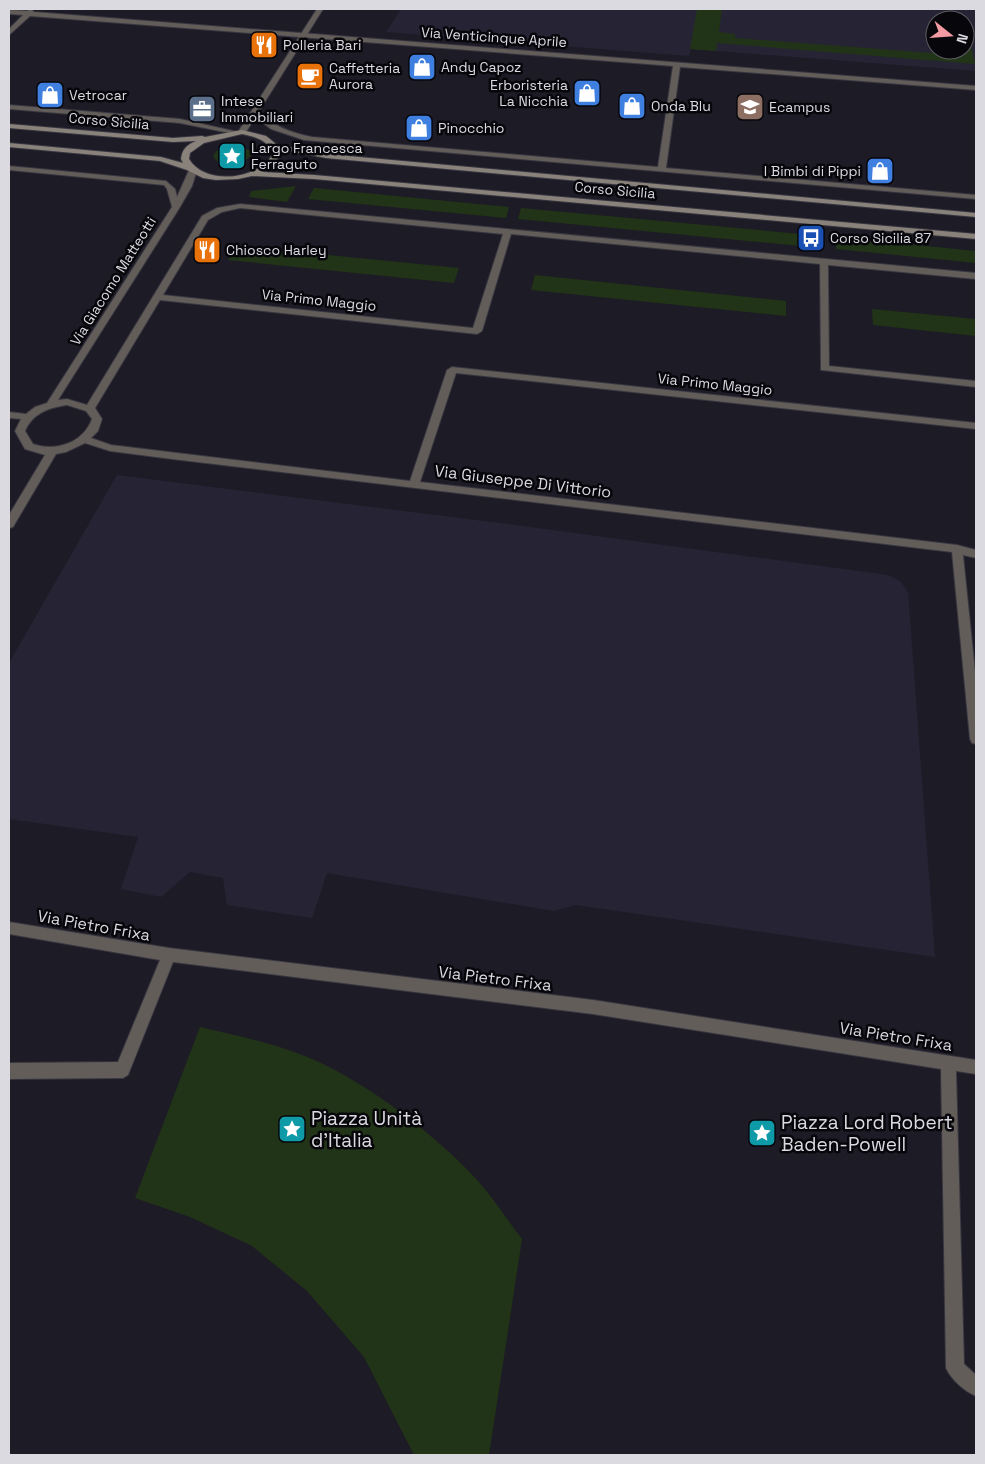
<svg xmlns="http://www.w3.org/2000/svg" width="985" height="1464" font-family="'Space Grotesk',sans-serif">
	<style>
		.built { fill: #262434; fill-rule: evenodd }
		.green { fill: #223417 }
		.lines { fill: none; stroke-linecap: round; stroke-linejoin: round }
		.minor-casing { stroke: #383640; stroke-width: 2 }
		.tertiary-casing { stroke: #383640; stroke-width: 2 }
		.secondary-casing { stroke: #383640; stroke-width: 2 }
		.minor { fill: #625d59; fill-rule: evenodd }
		.tertiary { fill: #625d59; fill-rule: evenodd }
		.secondary { fill: #89827b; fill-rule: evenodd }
		.labels { text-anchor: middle; stroke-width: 5; stroke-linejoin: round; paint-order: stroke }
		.far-street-label { font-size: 14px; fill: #dbdae1; stroke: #07070b }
		.far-poi-label { font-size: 14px; fill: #dbdae1; stroke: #07070b; text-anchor: start }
		.street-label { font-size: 16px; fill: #dbdae1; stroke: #07070b }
		.near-poi-label { font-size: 19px; fill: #dbdae1; stroke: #07070b; text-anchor: start }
	</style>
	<rect width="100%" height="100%" fill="#1d1b26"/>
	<path class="built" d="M401,9H976V71L691,49L689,56L386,32ZM935,20H965V50H935Z
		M117,475L515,525L888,575L900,581L908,592L935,957L576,905L554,911L327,873L312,918L227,905L223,878L190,872L161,897L121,889L138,837L9,819V663Z"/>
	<path class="green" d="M697,9H722L719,32L735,34V38L957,55V50H965V36L969,37L975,64L717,43L716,51L690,49Z
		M237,145L251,151V155C243,166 222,169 213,157C216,147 228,146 237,145Z
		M296,186L287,202L249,197L251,191Z
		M314,188L509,207L506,218L308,199Z
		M521,208L822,236V248L518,219Z
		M836,237L976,251V263L836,249Z
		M237,246L459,268L454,283L228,260Z
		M535,275L786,301V316L531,290Z
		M872,309L976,319V336L873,325Z
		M200,1027C243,1037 287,1046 327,1066C378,1091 441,1140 478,1181C494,1199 507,1220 522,1239L489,1455H414L364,1357L307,1291L252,1246L190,1217L135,1198Z"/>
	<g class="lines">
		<defs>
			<path id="minor" d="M31,9L34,12L976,86V90L680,67L666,168L976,195V199L304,140L271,129L250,113L257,111C273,126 291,133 312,137L658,167L673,66L30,16L9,35V29L23,15L9,14V10L27,11Z
				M9,105L180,119L238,132L234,134L180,123L9,109Z
				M9,166L166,181L175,189L177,197L190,168L197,170L192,186L180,207L58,400L67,399L87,405L202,216L217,208L240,204L976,273V279L828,265L829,366L976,381V387L821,370L820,264L511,234L482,331L477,334L160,300L95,408L102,419L98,431L91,438L111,445L410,481L447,370L452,367L976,423V429L456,373L420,482L957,545L976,550V558L963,555L976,681V744L972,743L970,739L952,552L172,459L110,451L85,443L66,452L56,454L13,527L9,528V515L45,455L25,449L15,431L21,419L9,418V412L26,414L35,407L47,403L172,207L167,189L164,185L9,170ZM240,208L503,234L473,328L163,295L208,220L222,212ZM67,405L86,411L92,419C83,443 56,452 33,444L25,431C33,413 48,408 67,405Z
				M9,922L169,948L593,1000L976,1060V1074L956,1071L964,1364L976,1375V1396C965,1392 951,1379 946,1368L941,1069L593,1014L173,962L128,1075L123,1078L9,1079V1063L118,1062L160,960L9,934Z"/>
			<path id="tertiary" d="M317,9H323L246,132L239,134L238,132Z"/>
			<path id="secondary" d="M9,124L173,138L202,136L205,137L242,130L266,136L276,144L326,154L976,213V217L326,158L279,149L281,154L273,165L263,172L314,175L976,234V239L314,179L252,176L238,179L216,180L203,178L187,170L160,161L9,147V143L161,157L183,163L181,159C182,149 187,145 196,141L173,142L9,128ZM242,134C256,137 268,140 273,154C258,180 205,186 189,159L190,153L204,143Z"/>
		</defs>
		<use href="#minor" class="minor-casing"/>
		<use href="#tertiary" class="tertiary-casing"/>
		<use href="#secondary" class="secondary-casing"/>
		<use href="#minor" class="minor"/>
		<use href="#tertiary" class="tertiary"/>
		<use href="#secondary" class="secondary"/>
	</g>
	<defs>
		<symbol id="restaurant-square" viewBox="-11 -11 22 22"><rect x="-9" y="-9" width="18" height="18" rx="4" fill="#e8710a" stroke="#07070b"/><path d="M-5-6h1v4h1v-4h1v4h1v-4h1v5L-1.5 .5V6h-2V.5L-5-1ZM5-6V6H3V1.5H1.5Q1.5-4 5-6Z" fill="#fff"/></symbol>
		<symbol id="shop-square" viewBox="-11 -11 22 22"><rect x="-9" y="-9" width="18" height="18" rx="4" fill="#3f7fe0" stroke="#07070b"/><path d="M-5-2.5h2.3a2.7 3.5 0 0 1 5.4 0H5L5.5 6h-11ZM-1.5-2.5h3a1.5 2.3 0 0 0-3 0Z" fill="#fff"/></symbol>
		<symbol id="cafe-square" viewBox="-11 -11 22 22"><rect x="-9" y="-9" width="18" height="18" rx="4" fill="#e8710a" stroke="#07070b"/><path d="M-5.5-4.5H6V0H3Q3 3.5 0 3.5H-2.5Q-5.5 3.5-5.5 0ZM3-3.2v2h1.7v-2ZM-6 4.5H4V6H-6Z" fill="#fff"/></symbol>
		<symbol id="university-square" viewBox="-11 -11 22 22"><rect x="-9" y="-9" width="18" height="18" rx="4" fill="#8d6e63" stroke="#07070b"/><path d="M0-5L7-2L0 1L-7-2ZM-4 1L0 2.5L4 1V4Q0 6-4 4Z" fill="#fff"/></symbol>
		<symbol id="office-square" viewBox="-11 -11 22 22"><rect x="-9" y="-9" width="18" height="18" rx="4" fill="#5c6f8a" stroke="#07070b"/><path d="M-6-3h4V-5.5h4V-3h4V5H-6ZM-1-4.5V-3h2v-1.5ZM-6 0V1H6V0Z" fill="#fff"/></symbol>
		<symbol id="sight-square" viewBox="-11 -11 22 22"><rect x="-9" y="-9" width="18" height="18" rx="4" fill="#0f9aa8" stroke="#07070b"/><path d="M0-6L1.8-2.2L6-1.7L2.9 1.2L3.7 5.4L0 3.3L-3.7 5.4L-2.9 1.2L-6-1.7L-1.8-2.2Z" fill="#fff"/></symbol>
		<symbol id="bus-square" viewBox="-11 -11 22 22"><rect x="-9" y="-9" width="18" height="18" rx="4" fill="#1a4fb4" stroke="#07070b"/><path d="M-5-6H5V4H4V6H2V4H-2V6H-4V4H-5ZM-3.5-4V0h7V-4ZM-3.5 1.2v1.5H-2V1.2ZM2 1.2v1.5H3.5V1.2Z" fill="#fff"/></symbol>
	</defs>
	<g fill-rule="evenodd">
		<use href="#restaurant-square" x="248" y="29" width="32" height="32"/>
		<use href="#shop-square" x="406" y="51" width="32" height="32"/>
		<use href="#cafe-square" x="294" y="60" width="32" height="32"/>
		<use href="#shop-square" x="571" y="77" width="32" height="32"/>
		<use href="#shop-square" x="34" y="79" width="32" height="32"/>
		<use href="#shop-square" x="616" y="90" width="32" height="32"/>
		<use href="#university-square" x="734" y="91" width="32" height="32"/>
		<use href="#office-square" x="186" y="93" width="32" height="32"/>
		<use href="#shop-square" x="403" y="112" width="32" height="32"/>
		<use href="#sight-square" x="216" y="140" width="32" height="32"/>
		<use href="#shop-square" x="864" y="155" width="32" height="32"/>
		<use href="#bus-square" x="795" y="222" width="32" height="32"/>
		<use href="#restaurant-square" x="191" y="234" width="32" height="32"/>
		<use href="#sight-square" x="276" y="1113" width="32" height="32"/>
		<use href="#sight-square" x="746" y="1117" width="32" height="32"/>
	</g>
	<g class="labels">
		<g class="far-street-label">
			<text transform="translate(494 37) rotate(4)" y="5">Via Venticinque Aprile</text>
			<text transform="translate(109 121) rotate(5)" y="5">Corso Sicilia</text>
			<text transform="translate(615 190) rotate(5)" y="5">Corso Sicilia</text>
			<text transform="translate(113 281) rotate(-58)" y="5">Via Giacomo Matteotti</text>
			<text transform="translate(319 300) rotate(6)" y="5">Via Primo Maggio</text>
			<text transform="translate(715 384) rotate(6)" y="5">Via Primo Maggio</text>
		</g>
		<g class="far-poi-label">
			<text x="283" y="50">Polleria Bari</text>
			<text x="441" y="72">Andy Capoz</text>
			<text x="329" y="73">Caffetteria<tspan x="329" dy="16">Aurora</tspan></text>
			<text x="568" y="90" text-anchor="end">Erboristeria<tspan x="568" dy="16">La Nicchia</tspan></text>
			<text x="69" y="100">Vetrocar</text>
			<text x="221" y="106">Intese<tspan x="221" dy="16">Immobiliari</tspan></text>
			<text x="651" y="111">Onda Blu</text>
			<text x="769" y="112">Ecampus</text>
			<text x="438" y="133">Pinocchio</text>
			<text x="251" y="153">Largo Francesca<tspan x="251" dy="16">Ferraguto</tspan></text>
			<text x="861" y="176" text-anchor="end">I Bimbi di Pippi</text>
			<text x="830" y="243">Corso Sicilia 87</text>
			<text x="226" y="255">Chiosco Harley</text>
		</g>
		<g class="street-label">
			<text transform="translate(523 481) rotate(7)" y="6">Via Giuseppe Di Vittorio</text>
			<text transform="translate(94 925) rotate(10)" y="6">Via Pietro Frixa</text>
			<text transform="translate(495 978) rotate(7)" y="6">Via Pietro Frixa</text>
			<text transform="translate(896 1036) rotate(9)" y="6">Via Pietro Frixa</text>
		</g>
		<g class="near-poi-label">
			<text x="311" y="1125">Piazza Unità<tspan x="311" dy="22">d'Italia</tspan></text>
			<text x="781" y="1129">Piazza Lord Robert<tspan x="781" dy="22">Baden-Powell</tspan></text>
		</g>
	</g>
	<rect width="985" height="1464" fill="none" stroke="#dbdae1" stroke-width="20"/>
	<g transform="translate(950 35) rotate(107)"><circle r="24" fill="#07070b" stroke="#5c5b61"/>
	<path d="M0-4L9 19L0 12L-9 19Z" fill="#f49aa3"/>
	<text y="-8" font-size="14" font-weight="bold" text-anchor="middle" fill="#dbdae1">N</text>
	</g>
</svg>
